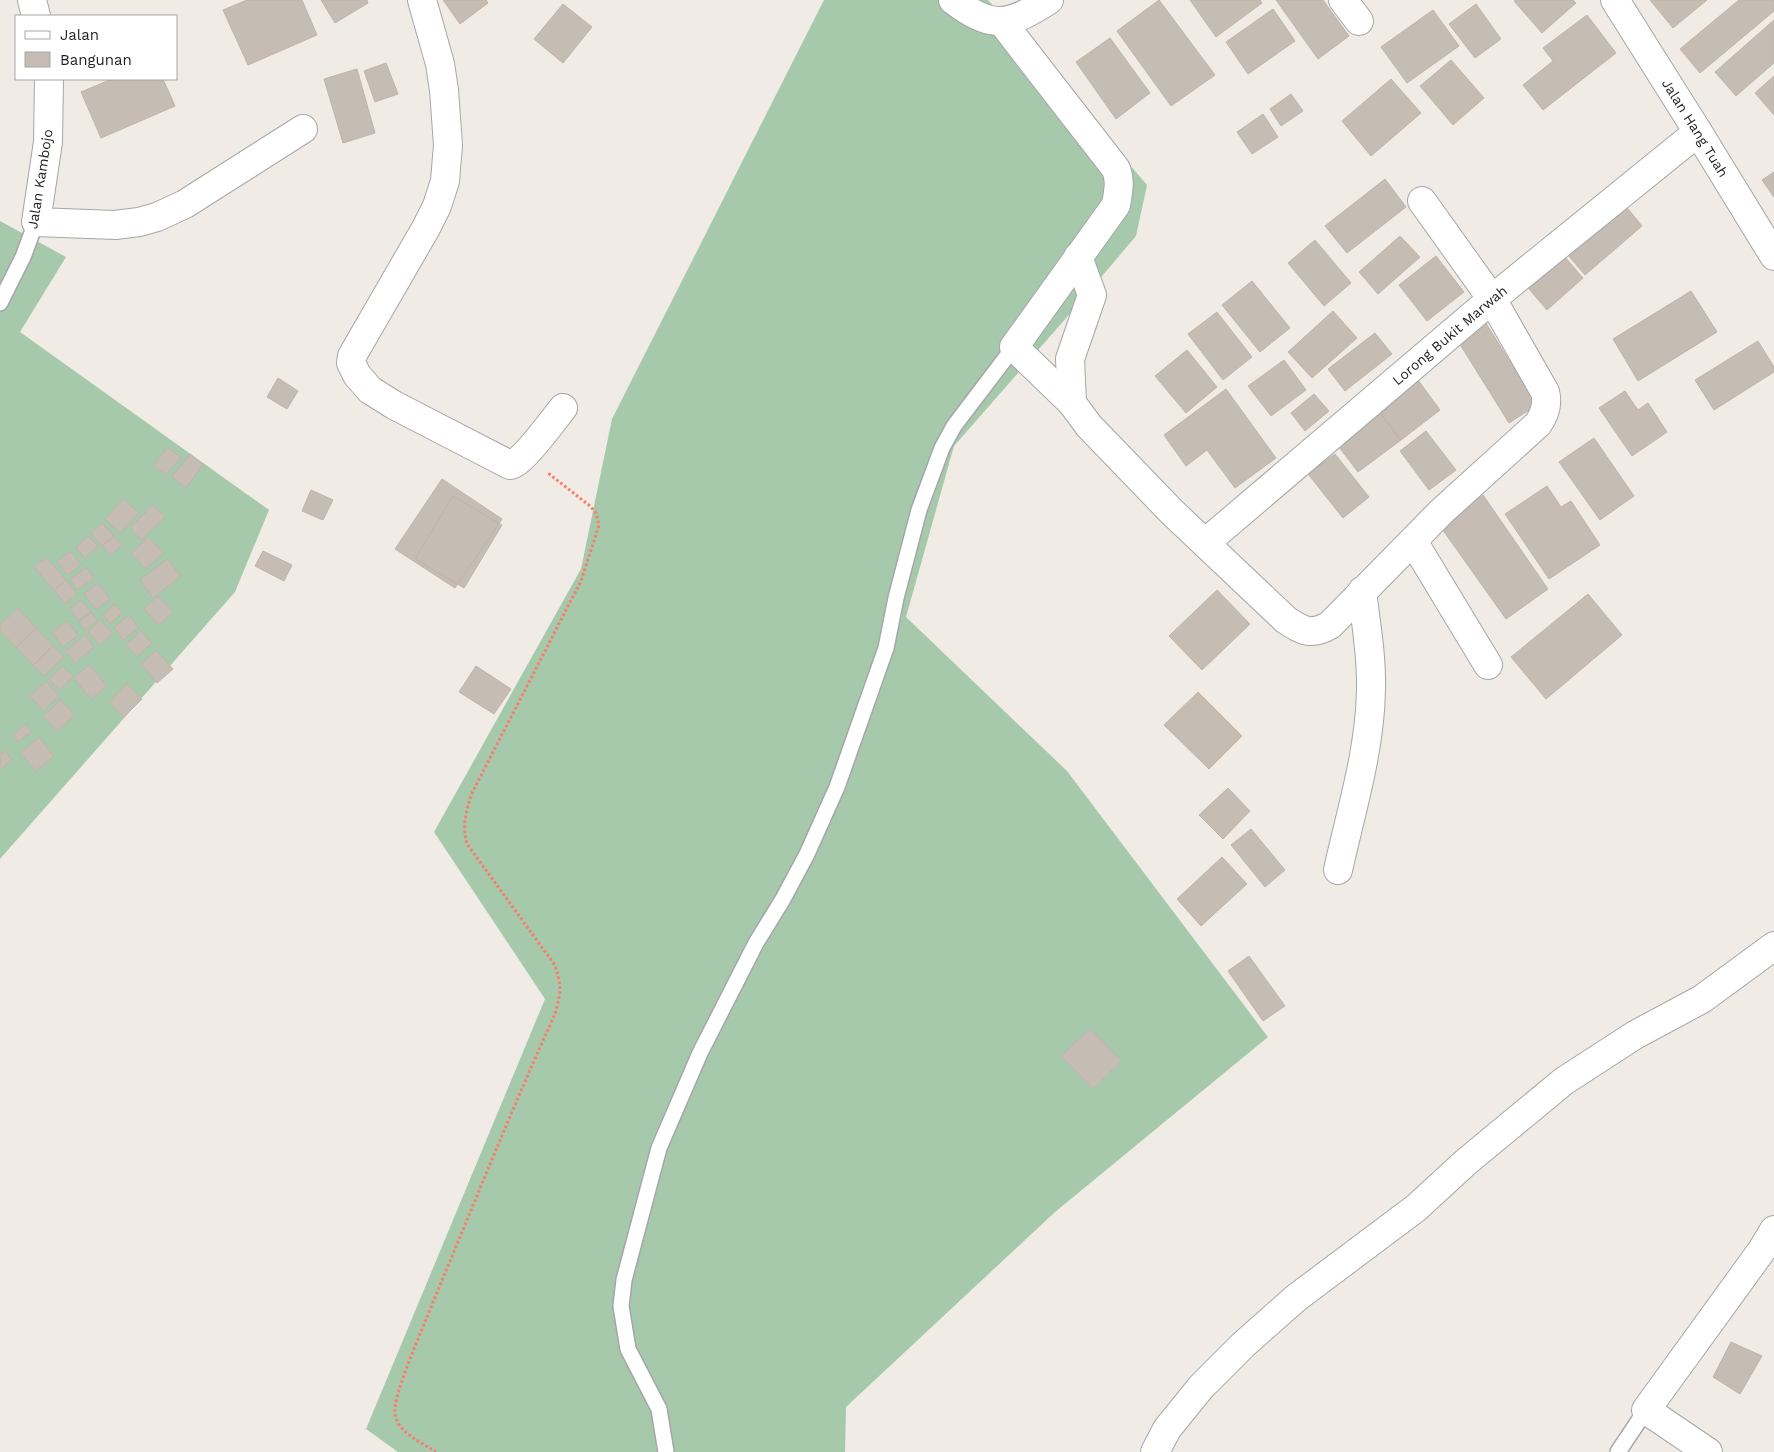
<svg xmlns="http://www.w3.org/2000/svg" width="1774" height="1452" font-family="'Work Sans',sans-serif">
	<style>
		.cemetery { fill: #a6c9ac }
		.building { fill: #c5bcb4; stroke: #c2b3a7 }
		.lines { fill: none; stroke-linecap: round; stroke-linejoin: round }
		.service-casing { stroke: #a6a6a6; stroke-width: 18 }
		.minor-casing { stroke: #a6a6a6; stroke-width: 30 }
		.tertiary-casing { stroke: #a6a6a6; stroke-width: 30 }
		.path { stroke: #fb7a6b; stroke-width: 3; stroke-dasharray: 2.5 2.5; stroke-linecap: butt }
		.service { stroke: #fff; stroke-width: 15 }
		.minor { stroke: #fff; stroke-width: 28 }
		.tertiary { stroke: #fff; stroke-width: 28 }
		.labels { text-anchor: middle; stroke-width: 4; stroke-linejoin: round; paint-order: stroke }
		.street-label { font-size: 14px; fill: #1f1f1f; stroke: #fff }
	</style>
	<rect width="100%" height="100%" fill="#f0ece5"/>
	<path class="cemetery" d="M824,0H988L1147,185L1136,236L1081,301L954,446L906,617L1067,771L1268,1037L1055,1212L846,1407L845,1452H398L366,1429L545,999L434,832L581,569L612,419Z
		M0,221L66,257L20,332L269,510L235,592L0,859Z"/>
	<path class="building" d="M247,0H302L317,35L248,65L223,10Z
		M321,0H367L368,3L335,23Z
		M443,0H486L488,3L460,24Z
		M1159,0L1215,75L1171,106L1117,31Z
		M1190,0H1260L1262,3L1216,37Z
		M1276,0H1323L1349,36L1318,59Z
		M1516,0H1573L1576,3L1542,33L1514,1Z
		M1650,0H1707L1673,28Z
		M1739,0H1774V11L1700,73L1680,49Z
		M563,4L592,27L563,63L534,39Z
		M1476,4L1501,39L1475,58L1449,24Z
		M1273,9L1295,41L1248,74L1226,42Z
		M1433,10L1459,46L1407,83L1381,47Z
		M1587,15L1616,53L1543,110L1523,85L1553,61L1543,48Z
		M1774,20V63L1736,96L1715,72Z
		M1110,38L1150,93L1116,119L1076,62Z
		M1451,60L1484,98L1453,125L1420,86Z
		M386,63L398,94L375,102L364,71Z
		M357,69L375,133L343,143L324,79Z
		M1774,76V115L1755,93Z
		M112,79H163L175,106L101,138L81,92Z
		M1391,79L1421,113L1371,156L1342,121Z
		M1291,94L1303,111L1281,126L1270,109Z
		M1263,114L1278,137L1252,154L1237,132Z
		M1774,172V197L1762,180Z
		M1385,179L1406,207L1347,253L1325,226Z
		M1620,199L1642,226L1585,275L1562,248Z
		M1400,236L1420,257L1378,294L1359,272Z
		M1315,240L1351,283L1324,306L1288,263Z
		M1558,249L1583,278L1547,310L1522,281Z
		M1436,256L1464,292L1427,321L1399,285Z
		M1252,281L1290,328L1260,352L1222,305Z
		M1691,291L1717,332L1638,381L1613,339Z
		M1333,311L1357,338L1312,378L1288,352Z
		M1217,312L1252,357L1223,380L1188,334Z
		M1484,320L1537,405L1509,423L1456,338Z
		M1375,333L1392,354L1345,391L1328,369Z
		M1758,341L1774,367V372L1714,410L1695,380Z
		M1187,350L1217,387L1186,413L1155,376Z
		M1284,360L1306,390L1271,416L1248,386Z
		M1415,376L1440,410L1401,440L1375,406Z
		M278,378L298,391L287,409L267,397Z
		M1226,389L1276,458L1235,488L1207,450L1186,466L1164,435Z
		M1625,391L1638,410L1648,403L1667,432L1632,456L1599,408Z
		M1314,394L1329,411L1305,431L1291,413Z
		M1375,406L1401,440L1358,472L1332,438Z
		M1426,431L1456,470L1429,490L1400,451Z
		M1594,438L1634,496L1600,520L1559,462Z
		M167,447L181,457L166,475L154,466Z
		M190,454L203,465L186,488L172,477Z
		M1335,454L1369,497L1343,518L1308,474Z
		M442,479L502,519L455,588L395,549Z
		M1547,486L1561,507L1571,501L1600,545L1549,579L1505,514Z
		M311,490L333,500L323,520L302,511Z
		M1483,495L1548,589L1506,619L1440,526Z
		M453,496L502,525L464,588L415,559Z
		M123,499L139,513L120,533L105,519Z
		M153,505L165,517L141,540L130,528Z
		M102,523L114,536L102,546L91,533Z
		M88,536L98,546L85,558L76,547Z
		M114,536L122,545L111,555L102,546Z
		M149,537L163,553L146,569L131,553Z
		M70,551L81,564L68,575L57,562Z
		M263,551L292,565L284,581L255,566Z
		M46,557L66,580L54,590L34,567Z
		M167,559L181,576L153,598L140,580Z
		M86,567L94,578L78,590L70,580Z
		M66,580L77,594L65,604L54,590Z
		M98,583L110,599L96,610L84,594Z
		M1217,590L1250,624L1202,670L1169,636Z
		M1588,594L1622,635L1546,699L1511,657Z
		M158,596L173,612L159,625L144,609Z
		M81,600L91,612L79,621L69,609Z
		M115,604L122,613L110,624L103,615Z
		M18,608L36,628L16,647L0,630V625Z
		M91,612L97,620L85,630L79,622Z
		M129,615L139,628L123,640L114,627Z
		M101,620L113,634L100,645L88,632Z
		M67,621L78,635L63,647L52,632Z
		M36,628L53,646L33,665L16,647Z
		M141,631L152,643L137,657L126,645Z
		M85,635L94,647L75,663L65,651Z
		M53,646L64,657L44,676L33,665Z
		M156,650L173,669L157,683L141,664Z
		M89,665L107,686L91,699L74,678Z
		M63,666L73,677L59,690L49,679Z
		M476,666L511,689L494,714L459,692Z
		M46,681L59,696L43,711L30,696Z
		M127,684L142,699L124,717L109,702Z
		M1198,692L1242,736L1209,769L1164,725Z
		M61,700L75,715L57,731L43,716Z
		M26,724L31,732L18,742L13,734Z
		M39,737L54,756L36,771L20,753Z
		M5,751L12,760L0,770V755Z
		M1228,788L1250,811L1223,839L1199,815Z
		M1251,829L1285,870L1265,887L1231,845Z
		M1222,857L1247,884L1201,926L1177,899Z
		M1249,956L1285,1006L1263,1021L1228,971Z
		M1090,1029L1121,1061L1093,1089L1061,1056Z
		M1731,1342L1762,1356L1740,1394L1713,1377Z"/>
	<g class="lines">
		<defs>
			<path id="service" d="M0,303L23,257L36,222
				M666,1452L659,1409L628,1349L621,1306L624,1280L659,1148L700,1053L756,943L783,899L807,854L837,787L886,648L896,598L919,510L942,448L954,426L1014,347
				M1618,1452L1646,1410"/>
			<g id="minor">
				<path d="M32,0L36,16"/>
				<path d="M422,0L440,64L444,90L448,145L445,181L437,206L426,228L352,356L351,363L357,375L370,390L394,405L510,465C521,465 554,419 563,408"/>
				<path d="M953,0C992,30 1009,26 1049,0"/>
				<path d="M1343,0L1359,21"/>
				<path d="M1002,22L1116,169C1121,182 1118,192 1116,205L1014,347L1072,403L1089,426L1171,511L1286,620C1303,631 1311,636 1330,625L1442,511L1538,424C1545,414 1548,403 1545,392L1492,299L1422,201"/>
				<path d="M49,79L48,142L36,222L115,225L139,222L157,217L185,204L303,129"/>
				<path d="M1072,403L1070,359L1092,295L1078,257"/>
				<path d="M1413,541L1488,665"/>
				<path id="s1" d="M1205,543L1492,299L1698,132"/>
				<path d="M1338,870C1351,811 1370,751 1371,690C1372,657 1366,624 1362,591"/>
				<path d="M1155,1452L1167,1429L1201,1387L1243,1345L1296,1298L1416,1208L1466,1162L1564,1081L1635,1035L1702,999L1774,946"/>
				<path d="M1708,1452L1646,1410L1762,1250L1774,1230"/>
			</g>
			<g id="tertiary">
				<path id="s2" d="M1615,0L1698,132L1774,256"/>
			</g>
		</defs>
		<use href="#service" class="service-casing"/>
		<use href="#minor" class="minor-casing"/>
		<use href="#tertiary" class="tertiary-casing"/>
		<path class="path" d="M436,1452C422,1443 398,1432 395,1415C392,1396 423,1328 431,1307C472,1209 511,1110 555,1014C561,993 562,984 554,964L467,844C462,825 466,811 472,793L581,581L599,525L596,513L590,506L548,473"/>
		<use href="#service" class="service"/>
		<use href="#minor" class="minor"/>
		<use href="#tertiary" class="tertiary"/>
	</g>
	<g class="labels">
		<g class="street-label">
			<text dy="5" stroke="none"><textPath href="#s2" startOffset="151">Jalan Hang Tuah</textPath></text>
			<text transform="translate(40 179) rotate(-81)" y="5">Jalan Kambojo</text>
			<text dy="5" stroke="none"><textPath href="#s1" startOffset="321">Lorong Bukit Marwah</textPath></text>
		</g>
	</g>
	<rect x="15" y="15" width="162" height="65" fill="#ffffff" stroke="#a5a5a5"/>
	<rect x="25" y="31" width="25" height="8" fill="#ffffff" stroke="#a5a5a5"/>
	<text x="60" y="40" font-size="15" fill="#1f1f1f">Jalan</text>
	<rect x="25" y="52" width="25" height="15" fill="#c5bcb4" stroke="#a5a5a5"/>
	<text x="60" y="65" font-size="15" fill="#1f1f1f">Bangunan</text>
</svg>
